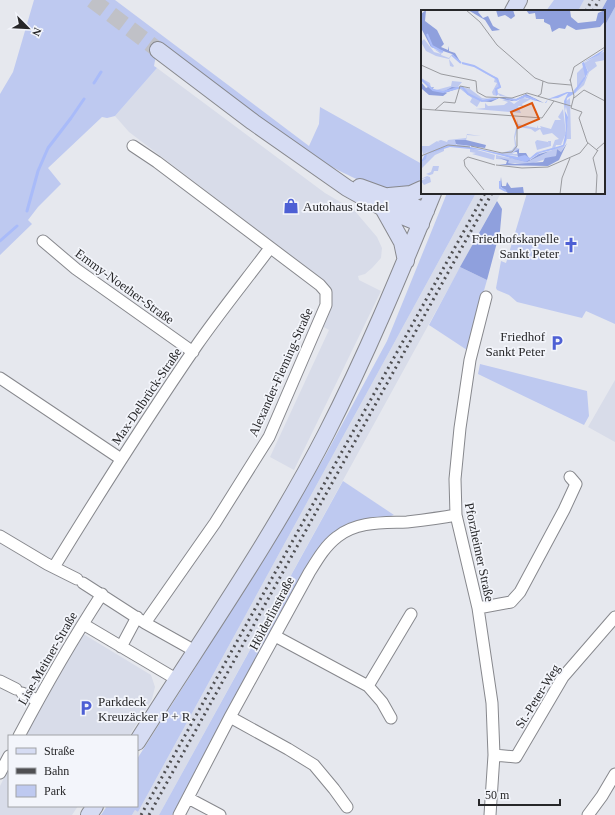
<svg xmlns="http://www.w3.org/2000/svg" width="615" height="815" font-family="Georgia,serif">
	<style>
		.built { fill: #d8dce9 }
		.green { fill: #bec9f0 }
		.forest { fill: #8fa0dd }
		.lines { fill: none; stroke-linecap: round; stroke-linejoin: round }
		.stream { stroke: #a9bbf9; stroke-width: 3 }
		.secondary-tunnel { stroke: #c0c1c7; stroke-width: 16; stroke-dasharray: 16 8; stroke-linecap: butt }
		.minor-casing { stroke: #87888d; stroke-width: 13 }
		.secondary-casing { stroke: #87888d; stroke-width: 18 }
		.minor { stroke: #fff; stroke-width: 11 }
		.secondary { stroke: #d6dcf3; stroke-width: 16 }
		.rail { stroke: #4f4f52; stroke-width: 3; stroke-dasharray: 2 4; stroke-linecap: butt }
		.labels { text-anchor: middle; stroke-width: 3.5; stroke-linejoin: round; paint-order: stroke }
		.poi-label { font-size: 13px; fill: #272729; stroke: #f3f5fb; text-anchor: start }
		.street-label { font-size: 13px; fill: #272729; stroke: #f3f5fb }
		.inset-river { fill: none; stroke: #a9bbf9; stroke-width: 2 }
		.inset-road { fill: none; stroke: #9a9b9f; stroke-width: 1 }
		.view { fill: #de560d; fill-opacity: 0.15; stroke: #de560d; stroke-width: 2 }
		.inset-edge { fill: none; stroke: #272729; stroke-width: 2 }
	</style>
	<rect width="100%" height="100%" fill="#e6e8ee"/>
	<path class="built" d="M584,0H607L601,11H578Z
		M157,68L325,193L354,210L377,237L382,248L381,258L372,268L365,274L358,276L359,280L381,291L294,470L270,457L329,330L322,326L331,292L326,282L129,132L115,116Z
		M476,193H501L159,815H132L135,810L138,812Z
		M615,380V442L588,427Z
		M80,632L151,675L155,687L152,699L129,736H26Z
		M9,768V806H78L72,815H0V786Z"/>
	<path class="green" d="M34,0H115L309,146L319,124L320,107L422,164C422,168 424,178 421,182C419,184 415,185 412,185C381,196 349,175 322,162L156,55L154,66L157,68L115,116L107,118L102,117L48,168L61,184L38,207L28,220L32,224L0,255V94L13,72Z
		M554,0H584L578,11H546Z
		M615,7V324L586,311L582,318L517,302L509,295L497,290L496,288L501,261L506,263L527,193H604V27Z
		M447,193H476L138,812L135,810L132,815H101L107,806H137V759L192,673L324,458L387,341Z
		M460,267L487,280L467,350L429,325Z
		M480,364L587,391L589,416L584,425L478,374Z
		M343,481L394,515L379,520L373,517L346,524L345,528L311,561L172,815H159Z"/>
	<path class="forest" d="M607,0H615V7L604,27V11H601Z
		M497,201L502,209L500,231L487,280L460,267Z"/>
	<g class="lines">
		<path class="stream" d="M94,83L101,72
			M27,211L38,171L48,148L71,118L84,99
			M0,241L17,226"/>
		<path class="secondary-tunnel" d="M92,0L158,50"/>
		<defs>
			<path id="minor" d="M133,146L157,162L320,285L326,292V305L269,437L215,523L145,623
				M43,241L76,269L193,352
				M486,297L470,360L460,428L455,479L456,515L478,608L492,703L494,755L490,815
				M0,378L121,459
				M0,536L47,564L77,579
				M54,567C100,492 147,418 197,345C220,312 246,280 270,248
				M83,583L145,623L195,651
				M478,608L511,602L520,592L564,510L576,484L570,477
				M83,624L176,679
				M275,636L368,686L382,702L391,718
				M121,647L137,617
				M0,681L16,689
				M368,686L411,614
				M22,693L37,700
				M230,717L288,749L314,765L334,789L347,807
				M19,736C45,687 72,640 102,594
				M494,755L516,757L563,677L615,617
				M0,773L9,756
				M188,798L220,815
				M179,815L230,717L309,573C317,560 325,546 337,537C357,521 383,523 407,522C424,520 440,518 456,515
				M588,815L602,796L615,774"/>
			<path id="secondary" d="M513,11L519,0
				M158,50L253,122L347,188L383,208L421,224
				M360,187L426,211
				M389,196L411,194L422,189
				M383,208L402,242L406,261
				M137,742C201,640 271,541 326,434C366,356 400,274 433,193
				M89,815L95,806"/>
		</defs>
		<use href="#minor" class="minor-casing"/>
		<use href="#secondary" class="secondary-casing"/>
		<use href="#minor" class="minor"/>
		<use href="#secondary" class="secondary"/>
		<path class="rail" d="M586,11L592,0
			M593,11L599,0
			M141,815L485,193
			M149,815L492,193"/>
	</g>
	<defs>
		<symbol id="shop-bare" viewBox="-9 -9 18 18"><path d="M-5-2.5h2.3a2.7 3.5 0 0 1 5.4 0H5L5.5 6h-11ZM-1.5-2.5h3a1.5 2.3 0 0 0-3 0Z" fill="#4d5fd4" stroke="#f3f5fb" stroke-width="2.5" paint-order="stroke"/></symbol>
		<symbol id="church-bare" viewBox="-9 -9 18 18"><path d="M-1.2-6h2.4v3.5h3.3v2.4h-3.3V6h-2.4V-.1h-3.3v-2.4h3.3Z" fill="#4d5fd4" stroke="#f3f5fb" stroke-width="2.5" paint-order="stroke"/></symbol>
		<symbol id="parking-bare" viewBox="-9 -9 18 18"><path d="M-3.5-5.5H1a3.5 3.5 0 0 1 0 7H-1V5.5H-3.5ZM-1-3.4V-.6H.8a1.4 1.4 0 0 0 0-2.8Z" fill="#4d5fd4" stroke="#f3f5fb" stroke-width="2.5" paint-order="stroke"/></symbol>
	</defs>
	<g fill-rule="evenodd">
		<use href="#shop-bare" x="280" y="195" width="22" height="22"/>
		<use href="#church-bare" x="560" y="234" width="22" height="22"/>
		<use href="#parking-bare" x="546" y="332" width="22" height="22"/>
		<use href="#parking-bare" x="75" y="697" width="22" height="22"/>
	</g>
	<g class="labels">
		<g class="poi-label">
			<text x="303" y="211">Autohaus Stadel</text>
			<text x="559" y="243" text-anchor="end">Friedhofskapelle<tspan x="559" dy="15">Sankt Peter</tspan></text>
			<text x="545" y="341" text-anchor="end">Friedhof<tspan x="545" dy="15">Sankt Peter</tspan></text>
			<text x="98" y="706">Parkdeck<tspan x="98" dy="15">Kreuzäcker P + R</tspan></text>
		</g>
		<g class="street-label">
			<text transform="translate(125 286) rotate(36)" y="5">Emmy-Noether-Straße</text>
			<text transform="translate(280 372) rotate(-66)" y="5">Alexander-Fleming-Straße</text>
			<text transform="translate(146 396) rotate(-56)" y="5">Max-Delbrück-Straße</text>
			<text transform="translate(480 552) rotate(78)" y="5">Pforzheimer Straße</text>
			<text transform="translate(271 613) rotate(-62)" y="5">Hölderlinstraße</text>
			<text transform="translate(47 658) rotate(-60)" y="5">Lise-Meitner-Straße</text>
			<text transform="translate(537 696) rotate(-58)" y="5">St.-Peter-Weg</text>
		</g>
	</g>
	<g transform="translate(421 10)">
		<rect width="184" height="184" fill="#e6e8ee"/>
		<path d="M3,29L13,42L20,44L13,39L21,42L20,45L28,48L31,44V45L28,49L33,56L32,57L29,56L28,49L15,46L11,59L15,46L5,41L0,32ZM184,41V50L174,52L176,56L168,62L163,75L153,84L166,66L167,61L163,53ZM162,57L165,61L163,69L153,81H152L156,77V63ZM60,61L77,68L80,77L76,79L77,83L87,87L79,86L76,83V81V86L72,85L71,82L76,73L73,72L74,68ZM0,68L9,73L10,78L15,80L30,76L31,71L41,72L36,78L22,82L11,80ZM41,77L49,79L61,88L69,89L60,90L56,97L49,92L51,88L38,78ZM101,88L110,89L101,94L102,96H97L100,103L54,99L64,98V93L67,96L83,95L87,92L81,90L86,89L93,94ZM149,88L150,129H146L144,135L140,142L136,139L135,146L109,154L86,153L88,150L75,149V145L106,152L144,134L147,107L144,92ZM142,99L145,123L140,135H135L134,139L118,142L109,148L116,142L131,138L134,130L138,129L131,123L122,125L119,119L114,122L110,119L97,117L94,128L96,138L99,139L91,144H96L98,146L76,144L91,140L94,136L93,127L97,109V114L101,115L116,118L117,115V118H120L119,116L130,119L134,110H140L137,107ZM46,124L60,126L46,125L45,131L35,130V135L38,133L48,137L29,135L4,144L8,141L3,144L0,149L2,144L0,136H8L16,131L19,133L17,131L20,130L26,132L27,130L45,128ZM116,130L127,132L128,136L127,131H130V136L116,140L114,132ZM23,138V141L14,145L0,159V152L6,144ZM49,138L74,145L73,150L51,144L55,143L49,142ZM12,156H18L17,161H13L12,164L6,166L9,167L10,172L3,175L0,171L5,168L0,169L8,165L5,164L10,162Z" fill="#bec9f0"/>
		<path d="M5,0L4,11L16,20L23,34L20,37L27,40L28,36V41L34,43L40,53L31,44L10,37L0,18V4ZM47,0H59L57,2L62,8L67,6L72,16L79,20L71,21L64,10ZM75,0H92L94,6L90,9L84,5L77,7ZM105,0H149L150,7L157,13L175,11L177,3L184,0V11L179,17L155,20L146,15L144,19L138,18L131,22L129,15L123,12V9H115L114,3L108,4ZM0,68L9,78L13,77L11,80L22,82L31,77L38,78L24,83H26L22,86L8,85L1,79L0,72L5,78L7,77ZM105,84L123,93L104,87L91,91L78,88L70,92L58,91L82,87L94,90ZM34,130H45L65,135L64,138L35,134ZM146,133L138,150L127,156L77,155L85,154L86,151L78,148L88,150L87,153L94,154L122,152L124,148L135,146L136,139L140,142ZM98,139V143H105L109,150L118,144L129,141L106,152L84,147L99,150L84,146L97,147L96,142H93ZM80,167L81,176H85L86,172L90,178L102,177L103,184H88L79,176Z" fill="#8fa0dd"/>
		<path d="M184,39L178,45L163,52L167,62L164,69L154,83L146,88L144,101L147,107L145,131L143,136L131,140L119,143L105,152L59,140L29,137L6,144L5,149L0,152L4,144L28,135L45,136L96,147L104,145L109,148L115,143L142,135L145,121L143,91L147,83L137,88L127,89L125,93H124L113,89L124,93L127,89L146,82H152L164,66L161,53Z" fill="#a9bbf9"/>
		<path class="inset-river" d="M6,24L11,36L22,42M31,45L40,53M41,53L53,56L76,69L79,77L75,79L76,85M0,69L12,80L22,82L41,77L47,84L61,91L76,88M85,88L95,90L104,86L115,90M79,171V178L85,181"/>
		<path class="inset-road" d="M45,0L59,12L76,35L114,68L127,73L150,75M0,55L20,64L55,71L56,82L65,87L91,88L106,83L150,96M149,69L153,86L150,98L161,102L158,108L166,132L177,141M149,71L153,57L184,37M117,86L120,84L122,71M153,88L163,80L184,91M0,99L121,108L133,91M14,100L23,92L34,93L39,76L49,78M50,136L81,143L91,142L96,136V118M175,140L184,132M0,146L27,135L49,137M75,155L101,158L127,157L159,143L167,133M63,180L44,156L43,150L47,147L74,155M139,184L141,168L149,148M175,184L176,165L172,148L177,140"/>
		<path class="view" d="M111,93L118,109L97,118L90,102Z"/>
		<rect width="184" height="184" class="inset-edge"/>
	</g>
	<rect x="8" y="735" width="130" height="72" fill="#f3f5fb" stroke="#a1a3a7"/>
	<rect x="16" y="748" width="20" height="6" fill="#d6dcf3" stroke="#a1a3a7"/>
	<text x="44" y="755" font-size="12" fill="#272729">Straße</text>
	<rect x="16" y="768" width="20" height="6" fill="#4f4f52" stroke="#a1a3a7"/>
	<text x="44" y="775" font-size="12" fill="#272729">Bahn</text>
	<rect x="16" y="785" width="20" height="12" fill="#bec9f0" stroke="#a1a3a7"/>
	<text x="44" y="795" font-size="12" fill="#272729">Park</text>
	<g transform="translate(28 28) rotate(114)" stroke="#f3f5fb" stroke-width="3" paint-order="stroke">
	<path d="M0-3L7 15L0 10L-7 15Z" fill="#272729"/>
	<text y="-6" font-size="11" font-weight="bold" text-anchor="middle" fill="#272729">N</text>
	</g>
	<path d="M479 799v6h81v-6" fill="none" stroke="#272729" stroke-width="2"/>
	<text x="485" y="799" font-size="12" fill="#272729" stroke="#f3f5fb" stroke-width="3" paint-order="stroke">50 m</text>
</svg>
